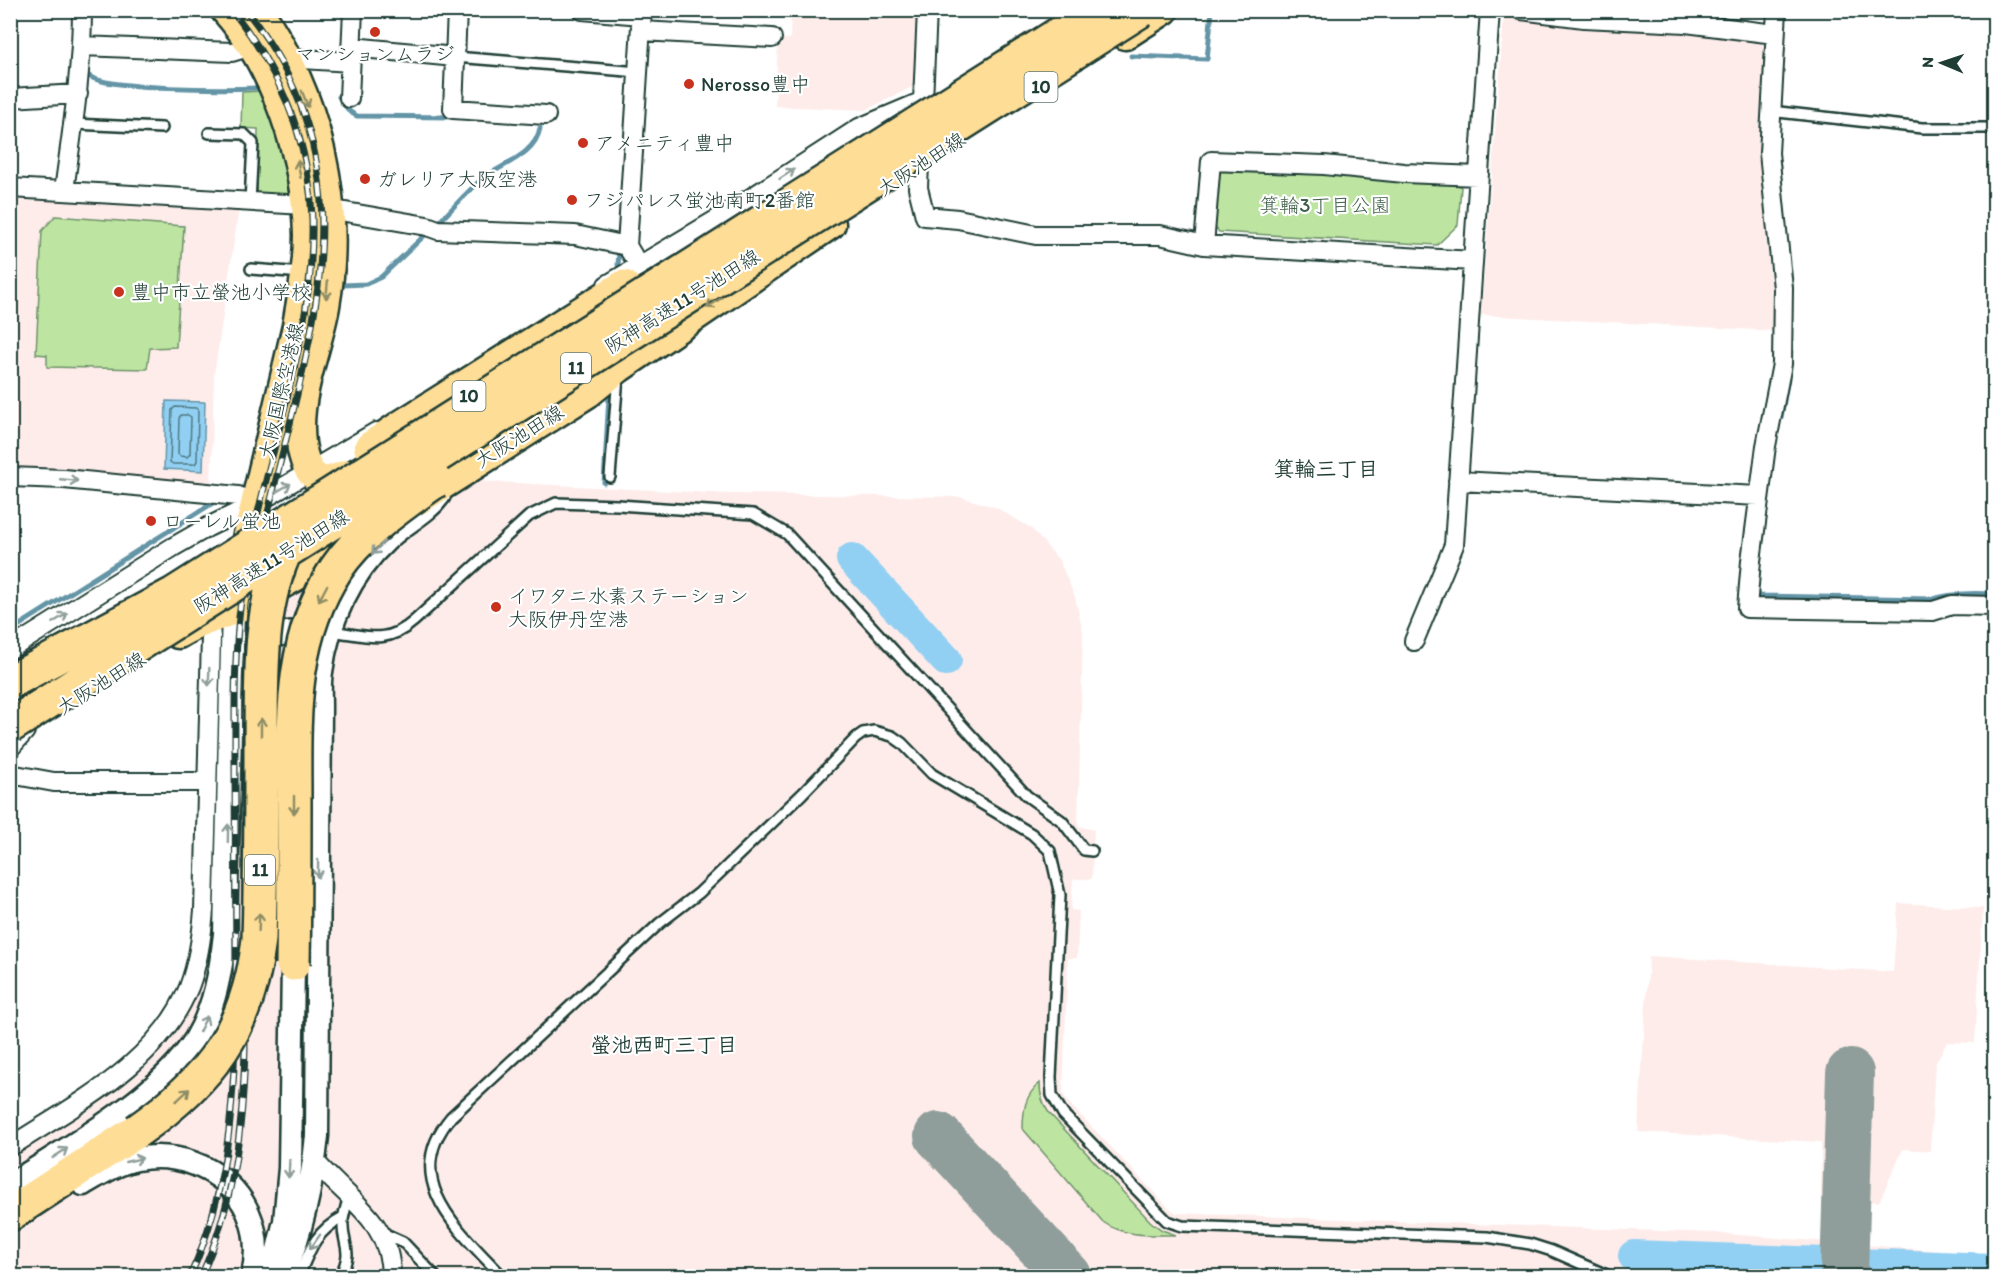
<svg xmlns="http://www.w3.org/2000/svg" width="2005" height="1287" font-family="Itim,'Klee One',sans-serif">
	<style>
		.built { fill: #feecea }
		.green { fill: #bde5a1; stroke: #6e916a; stroke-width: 1.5 }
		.water { fill: #92d0f3; stroke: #6495a7; stroke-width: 1.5 }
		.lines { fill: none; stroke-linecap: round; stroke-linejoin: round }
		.shore { stroke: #4d7880; stroke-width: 1.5 }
		.stream { stroke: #6495a7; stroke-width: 5 }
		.river { stroke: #92d0f3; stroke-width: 32 }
		.taxiway { stroke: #8f9e9a; stroke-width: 48 }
		.service-casing { stroke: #1f3d34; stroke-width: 14 }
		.minor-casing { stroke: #1f3d34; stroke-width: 22 }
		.tertiary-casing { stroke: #1f3d34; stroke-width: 27 }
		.primary-casing { stroke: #1f3d34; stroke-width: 33 }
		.motorway-casing { stroke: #1f3d34; stroke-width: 38 }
		.service { stroke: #fff; stroke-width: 9 }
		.minor { stroke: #fff; stroke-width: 18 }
		.tertiary { stroke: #fff; stroke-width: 22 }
		.primary { stroke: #fedd96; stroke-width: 28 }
		.motorway { stroke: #fedd96; stroke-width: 33 }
		.rail-casing { stroke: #1f3d34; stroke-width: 7 }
		.rail { stroke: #fff; stroke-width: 4.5; stroke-dasharray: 14; stroke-linecap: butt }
		.motorway-bridge-casing { stroke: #1f3d34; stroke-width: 38; stroke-linecap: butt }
		.motorway-bridge { stroke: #fedd96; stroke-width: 33 }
		.oneway { stroke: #8e8d65 }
		.oneway2 { stroke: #8f9e9a }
		.poi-dot { fill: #c8321e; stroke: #fff; stroke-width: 2 }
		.labels { text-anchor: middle; stroke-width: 4.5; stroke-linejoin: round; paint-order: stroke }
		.shield { fill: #fff; stroke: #627771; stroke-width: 1.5 }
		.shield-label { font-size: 18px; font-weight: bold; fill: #1f3d34 }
		.poi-label { font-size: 20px; fill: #1f3d34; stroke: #fff; text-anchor: start }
		.street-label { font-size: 20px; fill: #1f3d34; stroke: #fff }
		.park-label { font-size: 20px; fill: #3f5f4a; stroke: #fff }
		.neighbourhood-label { font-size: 21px; font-weight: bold; fill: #1f3d34; stroke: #fff }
	</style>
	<rect width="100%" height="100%" fill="#fff"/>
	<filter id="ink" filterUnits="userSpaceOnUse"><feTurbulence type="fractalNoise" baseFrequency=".0167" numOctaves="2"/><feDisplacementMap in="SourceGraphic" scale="12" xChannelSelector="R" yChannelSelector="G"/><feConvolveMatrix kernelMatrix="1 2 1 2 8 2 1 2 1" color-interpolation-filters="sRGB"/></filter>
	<g filter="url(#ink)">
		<path class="built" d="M791,11H923L918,84L866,110L775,106L778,39H790Z
			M1504,15L1606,25L1750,36L1762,42L1767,58L1762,83L1758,147L1775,331L1481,315Z
			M10,195L239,208L214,375L211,491L11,472Z
			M477,481L730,494L961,497L995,507L1031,528L1059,560L1075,597L1083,632L1078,826L1094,830L1092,879H1073L1071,910L1079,911L1077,958H1068L1063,1093L1068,1102L1168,1207L1176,1213L1713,1233L1994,1255V1276H11V1152L108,1087L194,988L213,643Z
			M1898,903L1983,908L1975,1043L1947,1042L1935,1064L1930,1151L1903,1149L1879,1202L1821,1198V1142L1638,1132L1649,956L1893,972Z"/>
		<path class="green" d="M262,91L274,125L284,159L289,198L257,197L258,129L241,128L242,92Z
			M1222,166L1453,181L1461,187L1458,225L1437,245L1219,232L1214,226L1216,174Z
			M55,216L184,226L176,347L150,348L147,369L47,367V355L36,354L42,231Z
			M1040,1083C1040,1095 1042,1103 1049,1113L1151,1222L1162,1230L1176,1235C1152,1235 1124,1237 1103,1222L1023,1129C1023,1110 1025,1095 1040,1083Z"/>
		<path class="water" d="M166,401L205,402L203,471L164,469Z"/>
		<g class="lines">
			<path class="shore" d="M175,407L196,408L198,410L197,461L195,464H173L170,462L172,410Z
				M181,415H188L191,417L190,454L187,457L180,456L178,454L179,418Z"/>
			<path class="stream" d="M1723,19L1746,21
				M1131,56L1207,59L1212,10
				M89,76C106,90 230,89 258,88
				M339,97L350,112L357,116L454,117
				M441,220C454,207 467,192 481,180C501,164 535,156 540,128
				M618,265L619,252
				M343,285L366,284L381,277L426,234
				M1781,418L1788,377
				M604,483L609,397
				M1756,590L1758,596L1933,599C1954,593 1972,593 1994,594
				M10,631L213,503"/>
			<path class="river" d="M852,559L946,660
				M1634,1256L1994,1269"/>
			<path class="taxiway" d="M938,1136L1068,1276
				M1844,1276L1850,1073"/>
			<defs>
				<path id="service" d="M455,57L639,72
					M1770,111L1922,128H1994
					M73,124L162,128
					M209,133L244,134L253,143L250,202
					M251,269L303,273
					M610,477L618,376
					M331,631C365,635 386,646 414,621L529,516L556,503L618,505L753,514L787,534L1027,796L1062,821L1084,850L1092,851
					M383,1233L403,1242L435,1276
					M299,1276C310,1249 315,1232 343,1217
					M340,1276C355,1247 341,1246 343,1220C344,1212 347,1204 349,1196
					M502,1276C460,1231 398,1180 451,1117L660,923L699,893L802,794L856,738L863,733L874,731L892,736L902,743L932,774L1032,834L1050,851L1060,895L1051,1077L1052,1095L1063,1114L1167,1221L1182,1226L1487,1237L1530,1244L1552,1251L1609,1276"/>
				<path id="minor" d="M457,10L453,109L546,115
					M582,10L642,15
					M1521,10L1584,18L1686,23L1775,34
					M1777,10L1769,153L1783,288L1782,364L1766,446L1751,561L1747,608L1933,611L1952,605L1994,606
					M641,31L772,38
					M82,46L232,52L242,49H253
					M352,47L455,57
					M290,64L302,59L351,62
					M10,98L78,94
					M349,98L353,10
					M919,164L918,188L925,216L958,219L1036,235H1160L1204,245L1473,261
					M10,188L305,205L427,226L438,230L575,235L627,246
					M64,191C72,131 82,71 82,10
					M1204,245L1211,161L1324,165L1404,173L1478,176
					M633,256L627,246L642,10
					M607,285L726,214L859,128L923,101L927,10
					M10,477L64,479L238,496L255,504
					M1458,481L1759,496
					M1414,641L1454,545L1490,10
					M10,649L173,547L208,527L255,504L376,432
					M10,748L25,731
					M10,774L54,782H206
					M10,1147C76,1104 158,1064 189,987C198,963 202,936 204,910L211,637L209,619
					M314,1160C346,1199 391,1220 391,1276"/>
				<path id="tertiary" d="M259,652C272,633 280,633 301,632C309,632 308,628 319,629
					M83,1184C100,1174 117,1163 137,1159C188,1149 243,1178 254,1231C257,1245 256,1262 253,1276
					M10,1185C69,1147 159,1098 196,1039C215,1007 221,970 225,934L233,609
					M274,1266L285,1221L290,1168L293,964
					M283,1276C302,1231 312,1185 317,1136L320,708C320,696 319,684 321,672C327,623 351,572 387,539C403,523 426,513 439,495"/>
				<path id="primary" d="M225,10C276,67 306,158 308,235C308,265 302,296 297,326L241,564
					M258,10C317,95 343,203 325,306C318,346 300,385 300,427C300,443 304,484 329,480C335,479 341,476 346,474
					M1125,35L1164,10
					M419,500L588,393L619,368L831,224
					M178,634C198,622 221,616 242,606C281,586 317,564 354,541"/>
				<path id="motorway" d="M371,448L402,427L624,287
					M10,1214L137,1131"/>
			</defs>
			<use href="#service" class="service-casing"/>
			<use href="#minor" class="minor-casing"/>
			<use href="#tertiary" class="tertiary-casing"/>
			<use href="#primary" class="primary-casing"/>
			<use href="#motorway" class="motorway-casing"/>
			<use href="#service" class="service"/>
			<use href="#minor" class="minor"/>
			<use href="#tertiary" class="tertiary"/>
			<use href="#primary" class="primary"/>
			<use href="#motorway" class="motorway"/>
			<defs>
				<path id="rail" d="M190,1276C234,1181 235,1079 236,976C236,906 235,837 235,767C235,717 234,667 239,617C253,483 315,356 312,220C310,142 280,71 232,10
					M201,1276C234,1205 243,1127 245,1049C245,966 245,882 245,798C245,743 243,687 248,632C266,415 406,213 246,10"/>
			</defs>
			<use href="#rail" class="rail-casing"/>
			<use href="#rail" class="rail"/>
			<defs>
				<path id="motorway-bridge" d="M10,682L174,594L1097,10
					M10,726L1141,10
					M293,964C294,910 294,857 294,803C294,721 289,641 336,569C360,533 400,506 435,481
					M137,1131C210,1080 249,1029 259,939C261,875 261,811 261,747C262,679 257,607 288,545"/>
			</defs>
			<use href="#motorway-bridge" class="motorway-bridge-casing"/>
			<use href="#motorway-bridge" class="motorway-bridge"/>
		</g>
		<defs><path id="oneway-shaft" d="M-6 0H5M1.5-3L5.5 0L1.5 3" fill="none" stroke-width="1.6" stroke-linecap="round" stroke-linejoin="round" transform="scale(1.5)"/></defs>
		<g class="oneway">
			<use href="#oneway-shaft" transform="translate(305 99) rotate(68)"/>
			<use href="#oneway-shaft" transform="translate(299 169) rotate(-100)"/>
			<use href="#oneway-shaft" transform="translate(327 290) rotate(95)"/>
			<use href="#oneway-shaft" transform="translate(714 303) rotate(146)"/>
			<use href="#oneway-shaft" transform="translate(323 593) rotate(118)"/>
			<use href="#oneway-shaft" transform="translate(261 727) rotate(-90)"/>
			<use href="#oneway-shaft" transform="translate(294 805) rotate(90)"/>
			<use href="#oneway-shaft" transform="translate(259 922) rotate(-88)"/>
			<use href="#oneway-shaft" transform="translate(183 1095) rotate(-43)"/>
		</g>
		<g class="oneway2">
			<use href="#oneway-shaft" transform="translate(787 174) rotate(-33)"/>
			<use href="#oneway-shaft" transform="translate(69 480) rotate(5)"/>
			<use href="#oneway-shaft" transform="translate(283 488) rotate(-30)"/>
			<use href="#oneway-shaft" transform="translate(378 548) rotate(134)"/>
			<use href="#oneway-shaft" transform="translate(60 618) rotate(-32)"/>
			<use href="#oneway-shaft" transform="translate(209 677) rotate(92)"/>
			<use href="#oneway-shaft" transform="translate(228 833) rotate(-89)"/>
			<use href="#oneway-shaft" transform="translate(318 869) rotate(91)"/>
			<use href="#oneway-shaft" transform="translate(203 1024) rotate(-64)"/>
			<use href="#oneway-shaft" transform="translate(60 1153) rotate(-33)"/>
			<use href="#oneway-shaft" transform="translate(134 1160) rotate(-13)"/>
			<use href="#oneway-shaft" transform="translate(289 1169) rotate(93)"/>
			<use href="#oneway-shaft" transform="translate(315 1242) rotate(125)"/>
		</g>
	</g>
	<g class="poi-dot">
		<circle cx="375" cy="32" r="6"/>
		<circle cx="689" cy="84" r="6"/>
		<circle cx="583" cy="143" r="6"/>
		<circle cx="365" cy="179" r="6"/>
		<circle cx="572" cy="200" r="6"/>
		<circle cx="119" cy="292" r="6"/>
		<circle cx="151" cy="521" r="6"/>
		<circle cx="496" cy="607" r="6"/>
	</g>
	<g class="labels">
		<g class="shield">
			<rect x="1024.5" y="72" width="33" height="30" rx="4.5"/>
			<rect x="561" y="353" width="30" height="30" rx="4.5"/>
			<rect x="452.5" y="381" width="33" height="30" rx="4.5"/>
			<rect x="245" y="855" width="30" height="30" rx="4.5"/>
		</g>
		<g class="shield-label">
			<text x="1041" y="93">10</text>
			<text x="576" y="374">11</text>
			<text x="469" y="402">10</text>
			<text x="260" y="876">11</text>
		</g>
		<g class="poi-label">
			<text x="375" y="61" text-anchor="middle">マンションムラジ</text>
			<text x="701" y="91">Nerosso豊中</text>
			<text x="595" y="150">アメニティ豊中</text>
			<text x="377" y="186">ガレリア大阪空港</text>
			<text x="584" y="207">フジパレス蛍池南町2番館</text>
			<text x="131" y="299">豊中市立螢池小学校</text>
			<text x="163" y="528">ローレル蛍池</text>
			<text x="508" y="603">イワタニ水素ステーション<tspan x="508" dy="23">大阪伊丹空港</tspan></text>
		</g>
		<g class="street-label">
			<text transform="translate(921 164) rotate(-33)" y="7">大阪池田線</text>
			<text transform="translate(682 301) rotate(-32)" y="7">阪神高速11号池田線</text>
			<text transform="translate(281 391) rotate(-77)" y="7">大阪国際空港線</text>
			<text transform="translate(519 436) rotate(-32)" y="7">大阪池田線</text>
			<text transform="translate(271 561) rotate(-32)" y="7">阪神高速11号池田線</text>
			<text transform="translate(101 683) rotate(-32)" y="7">大阪池田線</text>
		</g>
		<g class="park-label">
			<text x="1325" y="212">箕輪3丁目公園</text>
		</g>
		<g class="neighbourhood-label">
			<text x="1326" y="476">箕輪三丁目</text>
			<text x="664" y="1052">螢池西町三丁目</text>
		</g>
	</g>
	<rect width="2005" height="1287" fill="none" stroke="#fff" stroke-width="36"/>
	<rect x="18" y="18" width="1969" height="1251" fill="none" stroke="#1f3d34" stroke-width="2" filter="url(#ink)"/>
	<g transform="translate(1942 63) rotate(272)" stroke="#ffffff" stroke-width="4.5" paint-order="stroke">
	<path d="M0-4.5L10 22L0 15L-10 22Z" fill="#1f3d34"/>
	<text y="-9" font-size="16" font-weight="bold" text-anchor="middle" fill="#1f3d34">N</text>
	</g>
</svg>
